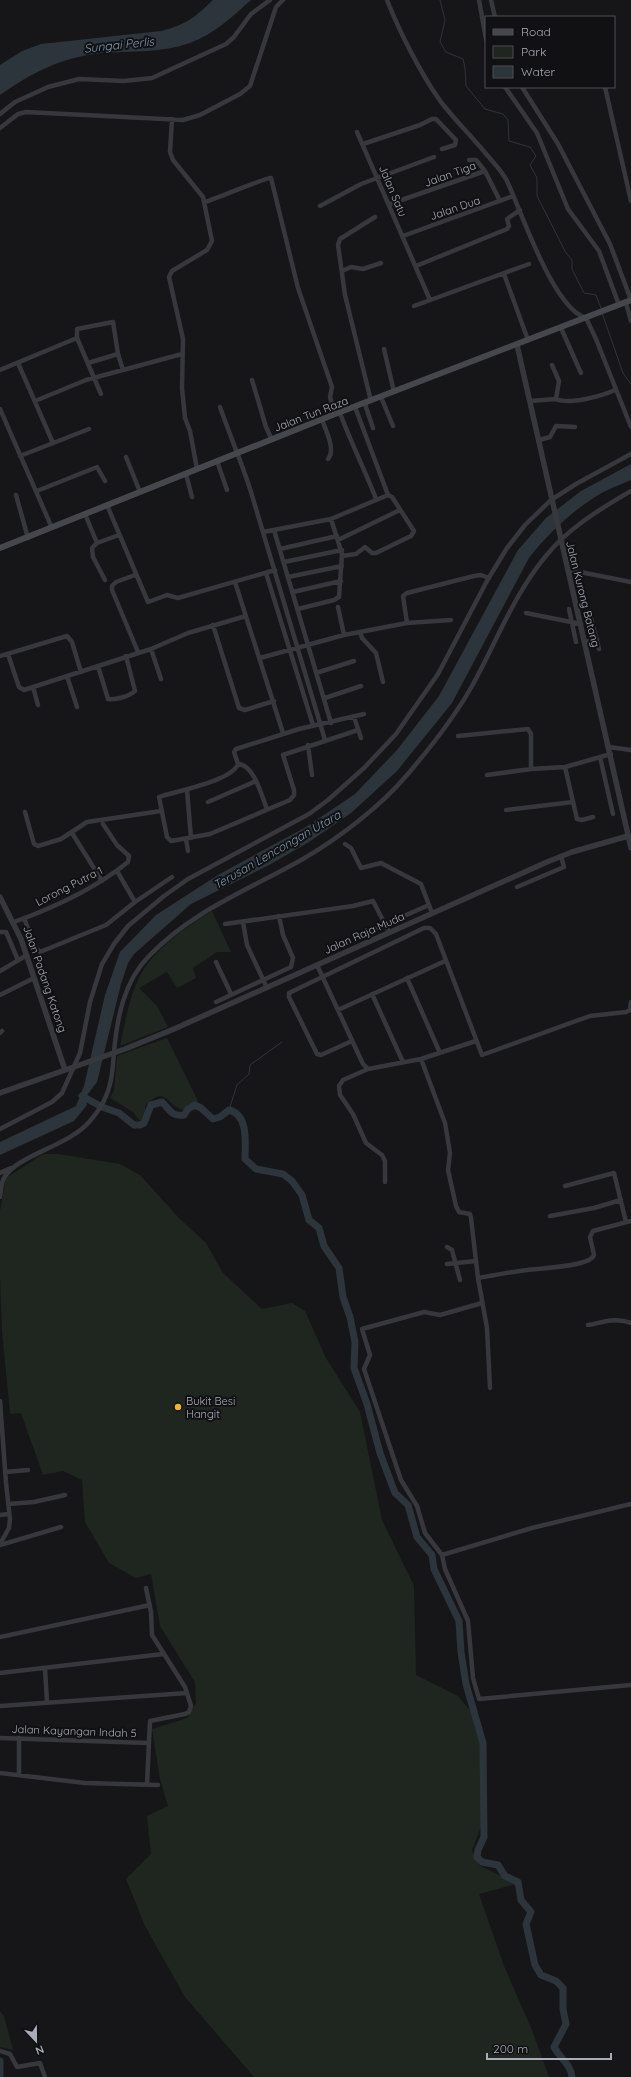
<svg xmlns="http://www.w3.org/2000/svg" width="631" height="2077" font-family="Quicksand,sans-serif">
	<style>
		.green { fill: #1e261f }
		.water { fill: #2c353c }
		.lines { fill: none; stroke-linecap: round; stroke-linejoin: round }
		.stream { stroke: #2c353c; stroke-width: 1 }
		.river { stroke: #2c353c; stroke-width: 7 }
		.minor { stroke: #37383d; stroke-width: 4.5 }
		.tertiary { stroke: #37383d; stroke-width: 5.5 }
		.secondary { stroke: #45474d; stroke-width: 6 }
		.poi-dot { fill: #f2b134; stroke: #111113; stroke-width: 1.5 }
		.labels { text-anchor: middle; stroke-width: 4; stroke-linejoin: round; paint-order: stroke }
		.street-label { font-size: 11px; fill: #a8adb8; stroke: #111113 }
		.poi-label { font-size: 11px; fill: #a8adb8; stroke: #111113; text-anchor: start }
		.water-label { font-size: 12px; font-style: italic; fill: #7f9bb3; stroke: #111113 }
	</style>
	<rect width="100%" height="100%" fill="#161618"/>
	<path class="green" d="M212,911L231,952H217L193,968L196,978L177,988L167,972L139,988L157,1006L168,1027L120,1046C125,1022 129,998 140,976C153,950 189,925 212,911Z
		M167,1038L198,1101L184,1110C165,1105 166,1084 145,1106L147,1120H139L133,1112L110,1098L114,1090L117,1056Z
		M43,1154H58L120,1164L140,1175L178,1217L206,1243L223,1273L262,1309L292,1303L305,1311L326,1358L360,1412L382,1520L414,1586L416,1675L458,1696L478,1720L485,1741V1785L481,1827L472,1850L479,1865L517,1884L479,1894L504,1966L532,2030L549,2077H254L185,1997L145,1926L126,1879L151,1854L147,1816L168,1806L160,1779L152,1729L187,1718L196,1703L195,1682L160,1626L151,1574L136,1578L109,1563L85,1522L82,1480L63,1471L43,1475L21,1413L10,1414L2,1331L0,1277V1211L6,1178Z
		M0,2011L4,2016L13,2050L0,2047Z"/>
	<path class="water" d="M213,0H251C232,17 214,34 190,43C162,53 131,51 102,53C62,57 33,72 0,95V65L22,51L41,44L161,31C186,25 195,17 213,0Z
		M631,464V480C619,485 606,490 595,497C570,513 547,535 529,558L452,703L397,771L351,813L309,842L269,865L191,904L134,954L128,963L121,984L97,1082L85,1098L87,1105L74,1121L0,1155V1142L76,1106L84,1086L105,995L120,952L156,915L218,875L306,827L355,794L397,750L439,696L518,550L546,518L581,491Z"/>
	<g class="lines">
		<path class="stream" d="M440,0L445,20L440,42L446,52L463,59L465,68L466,86L485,109L503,114L508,120L509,141L530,147L536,156L530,165L537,178V196L566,253L572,260V269L584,293L596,295L601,308
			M602,313L623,373L631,384
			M229,1110L237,1085L249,1074L250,1065L282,1042"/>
		<path class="river" d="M82,1096L102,1107L119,1113L134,1125H140L144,1123L151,1105L162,1102C170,1110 172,1117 184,1115L188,1109L195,1105L201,1108L213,1119L220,1117L229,1110C249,1115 245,1143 245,1159L256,1169L283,1174L292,1181L302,1195L309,1220L319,1228L324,1246L339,1268L343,1297L350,1317L355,1342L354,1368L367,1404L380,1453L395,1493L408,1505L417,1537L432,1555L434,1569L459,1621L461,1652L466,1684L483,1743L484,1837L478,1850L477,1857L482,1862L498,1865L505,1876L518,1882L521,1900L531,1912L526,1924L535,1965L541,1975L556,1981L563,1988V2009L566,2024L554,2047C560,2058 571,2065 572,2077
			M0,2061V2075"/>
		<path class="minor" d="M387,0C399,31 422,76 441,102C455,120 472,137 487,155C494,163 502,171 507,181C522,213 553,308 586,318L596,339L631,427
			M479,0L486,39
			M491,0L495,17
			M505,87L537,133L568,209L599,251L619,305
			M522,87L558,144L610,244L631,300
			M605,87L631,201
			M0,114L15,102L48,87L79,79L124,81L152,78L226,44L234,37L251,14L270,0
			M172,119L170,152L173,160L203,197L212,241L207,250L172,271L169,277L183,339L182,388L185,418L190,431L197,469
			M0,128L18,114L26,112L183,120L200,115L240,94L250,86L276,7L283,0
			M357,132L430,300
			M363,144L420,125L432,119H436L456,140L455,145L442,149
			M469,160H476L485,171L500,201
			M205,202C215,199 267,177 271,178L298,288L332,387L330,397L335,414
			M390,204L485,171
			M320,206L361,184L434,157
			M403,236L513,196
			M416,266L507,229L509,226L507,219L520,210
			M342,271L351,267L363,269L381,263
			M504,274L528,340
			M626,303L631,321
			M414,306L529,264
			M561,328L581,373
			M384,349L394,392
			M18,363L53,443
			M88,363L118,354
			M0,370L77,338
			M252,380L266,427L272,440
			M101,394L77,338V329L113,322L118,354L123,370
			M381,397L393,426
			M556,399C569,405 602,396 615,390
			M35,401L86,380L182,354
			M371,401L345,295L338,245L340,239L375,217
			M530,401L556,399L559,381L552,365
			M365,404L373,428
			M220,407C230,436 242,463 251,492L325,740
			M0,409L52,528
			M340,413C351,443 365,470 376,499
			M322,420C326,430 336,451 328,459
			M539,440L550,437L556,426L575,427
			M20,456L89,429
			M126,457L140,492
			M217,461L227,490
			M186,474L192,497
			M37,491L97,467L105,481
			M16,495L28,538
			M107,505L148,602L167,595L178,598L275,570
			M85,514L97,543
			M274,530L331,723
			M263,532L331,519L388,495
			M338,540L400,510
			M280,549L337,536
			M342,556L356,554L365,547L372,553H376L411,536L414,531L392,497L388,495L355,407
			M284,562L342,550
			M266,573L313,725
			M569,573L580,572L631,582
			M135,575L116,582L112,586V590L138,652
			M288,577L342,566
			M105,580L93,557L92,548L97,543L119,535
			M235,582L283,733
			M293,592L341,581
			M338,607L344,635
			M298,609L334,600L339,597L342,554L331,519
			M569,609L576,642
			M526,613L581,624
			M590,614L599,649
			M407,623L451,620
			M213,625L239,708L245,710L274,701
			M360,632L362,638L376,653L383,682
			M585,642L597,639
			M151,649L161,679
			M8,654L19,687L24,690L151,649L188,633L246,616
			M0,656L67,636L72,642L81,672
			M260,658L344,635L407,623L403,596L407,593L474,576L481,575L489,578
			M98,666L108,699C116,700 130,696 135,691L126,656
			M316,673L354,661
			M67,676L77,707
			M33,687L38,705
			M325,698L361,686
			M354,717L361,738
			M358,730L283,755L294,790V795L290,800L210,834L171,841L167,837L159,797C176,791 232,781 238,764L234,752L236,749L299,729L364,714
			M458,736L528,729L531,734V769
			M308,745L312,775
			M609,747L631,750
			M600,757L613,814
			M238,764C254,764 262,797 267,809
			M565,767L577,819L582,820L593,817
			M487,775L531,769L565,767L611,754
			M187,790L191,838
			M208,802L256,781
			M506,810L573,802
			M25,812L34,844L38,846L61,839L87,822L161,811
			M72,833L102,881
			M186,839L188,851
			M345,844L351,848L361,868L381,863L421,884L432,913
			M517,887L564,867L561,856
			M135,902L172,877
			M24,918L35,947L40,952L106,925L135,902L117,871
			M14,922C53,908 96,888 128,862L129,856L117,845L103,824
			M243,922L247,945L267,988
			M225,924L353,906L373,901L389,932
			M370,931L429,905
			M0,932H6L18,960
			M216,962L231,994
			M317,965L363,1064L368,1069L421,1059L476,1041
			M0,971L27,955
			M407,978L440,1053
			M372,994L403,1062
			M0,995L34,978
			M216,1002L291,967L293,958L283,935L279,916
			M338,1010L445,961
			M0,1033L2,1031
			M352,1041L321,1055L317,1054L289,997V993L424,928H430L436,934L482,1055L590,1016L626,1012L630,1010L631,1002
			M421,1059L445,1123L450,1153L448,1170L456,1206L459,1212L470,1214L471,1218L478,1278L487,1328L490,1388
			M368,1069L343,1080L339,1086L340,1095L353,1114L366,1143L382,1155L385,1161V1182
			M0,1129L52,1102L62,1093L80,1053L90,1002L102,964L114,944L128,926L164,896L188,879L309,814L328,800L364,768L396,734L438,674L488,579L507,548L525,525L551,500L576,484L631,454
			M0,1173L11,1168
			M565,1186L614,1173L626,1222
			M0,1197C1,1191 1,1183 4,1178C18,1154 68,1147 90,1121C96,1114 103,1104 106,1096C112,1083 113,1066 114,1052C117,1018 124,981 149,956C192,911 250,889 303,859C339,838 381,806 407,775C431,747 454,718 472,686C496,643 513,596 545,557C567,529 600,509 631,491
			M550,1216L594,1208L621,1200
			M447,1247L452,1250L460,1280
			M447,1264L476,1261
			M478,1278C495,1275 511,1272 527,1270C540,1268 590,1267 594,1255L590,1237L593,1231L631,1221
			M482,1303L440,1315L424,1312L362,1329L370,1355L364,1369L401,1480L417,1506L425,1533L442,1555L532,1528L631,1504
			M588,1325C604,1322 616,1317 631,1323
			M0,1401L6,1483L10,1519L9,1528L0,1544
			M5,1472L28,1470
			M8,1504L34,1502L65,1495
			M0,1515L9,1514
			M0,1545L61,1527
			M442,1555L445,1569L468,1621L473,1678L479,1699L631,1685
			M146,1588L151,1612L152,1635L185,1687L191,1706L189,1712L185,1714L150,1721L147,1785
			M0,1637L150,1605
			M45,1669L47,1702
			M0,1673L163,1654
			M0,1706L187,1693
			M0,1738L148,1743
			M0,1773L85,1783L158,1785
			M19,1775V1738
			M0,2051L10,2054L17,2067L40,2063L45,2077"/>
		<path class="tertiary" d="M517,345L631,848
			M0,897L21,939L65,1070
			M0,1093L125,1049L174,1029L547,862L572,852L628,836"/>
		<path class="secondary" d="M0,548L335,414L631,300"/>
	</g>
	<circle class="poi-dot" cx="178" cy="1407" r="4"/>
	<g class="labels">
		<g class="street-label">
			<text transform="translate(450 174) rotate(-20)" y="4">Jalan Tiga</text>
			<text transform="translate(393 191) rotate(67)" y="4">Jalan Satu</text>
			<text transform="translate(455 208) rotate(-19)" y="4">Jalan Dua</text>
			<text transform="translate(311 414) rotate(-21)" y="4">Jalan Tun Raza</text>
			<text transform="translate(583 594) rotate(76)" y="4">Jalan Kurong Batang</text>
			<text transform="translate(69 886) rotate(-27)" y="4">Lorong Putra 1</text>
			<text transform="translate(364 933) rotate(-24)" y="4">Jalan Raja Muda</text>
			<text transform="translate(45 979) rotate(71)" y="4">Jalan Padang Katong</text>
			<text transform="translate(74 1731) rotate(2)" y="4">Jalan Kayangan Indah 5</text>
		</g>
		<g class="poi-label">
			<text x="186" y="1405">Bukit Besi<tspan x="186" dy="13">Hangit</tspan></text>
		</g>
		<g class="water-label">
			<text transform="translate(119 45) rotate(-6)" y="4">Sungai Perlis</text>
			<text transform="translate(277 850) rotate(-30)" y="4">Terusan Lencongan Utara</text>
		</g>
	</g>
	<rect x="485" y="16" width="130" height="72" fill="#111113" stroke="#4d4f55"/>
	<rect x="493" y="29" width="20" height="6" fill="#45474d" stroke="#4d4f55"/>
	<text x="521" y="36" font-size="12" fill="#a8adb8">Road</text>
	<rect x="493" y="46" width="20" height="12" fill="#1e261f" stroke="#4d4f55"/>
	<text x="521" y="56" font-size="12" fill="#a8adb8">Park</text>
	<rect x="493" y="66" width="20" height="12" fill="#2c353c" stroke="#4d4f55"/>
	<text x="521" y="76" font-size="12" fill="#a8adb8">Water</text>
	<g transform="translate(36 2041) rotate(158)" stroke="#111113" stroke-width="3" paint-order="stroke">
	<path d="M0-3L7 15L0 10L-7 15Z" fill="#a8adb8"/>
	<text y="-6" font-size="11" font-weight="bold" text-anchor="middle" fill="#a8adb8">N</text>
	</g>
	<path d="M487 2053v6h124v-6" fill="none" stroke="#a8adb8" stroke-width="2"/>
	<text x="493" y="2053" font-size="12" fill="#a8adb8" stroke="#111113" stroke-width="3" paint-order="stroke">200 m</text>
</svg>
